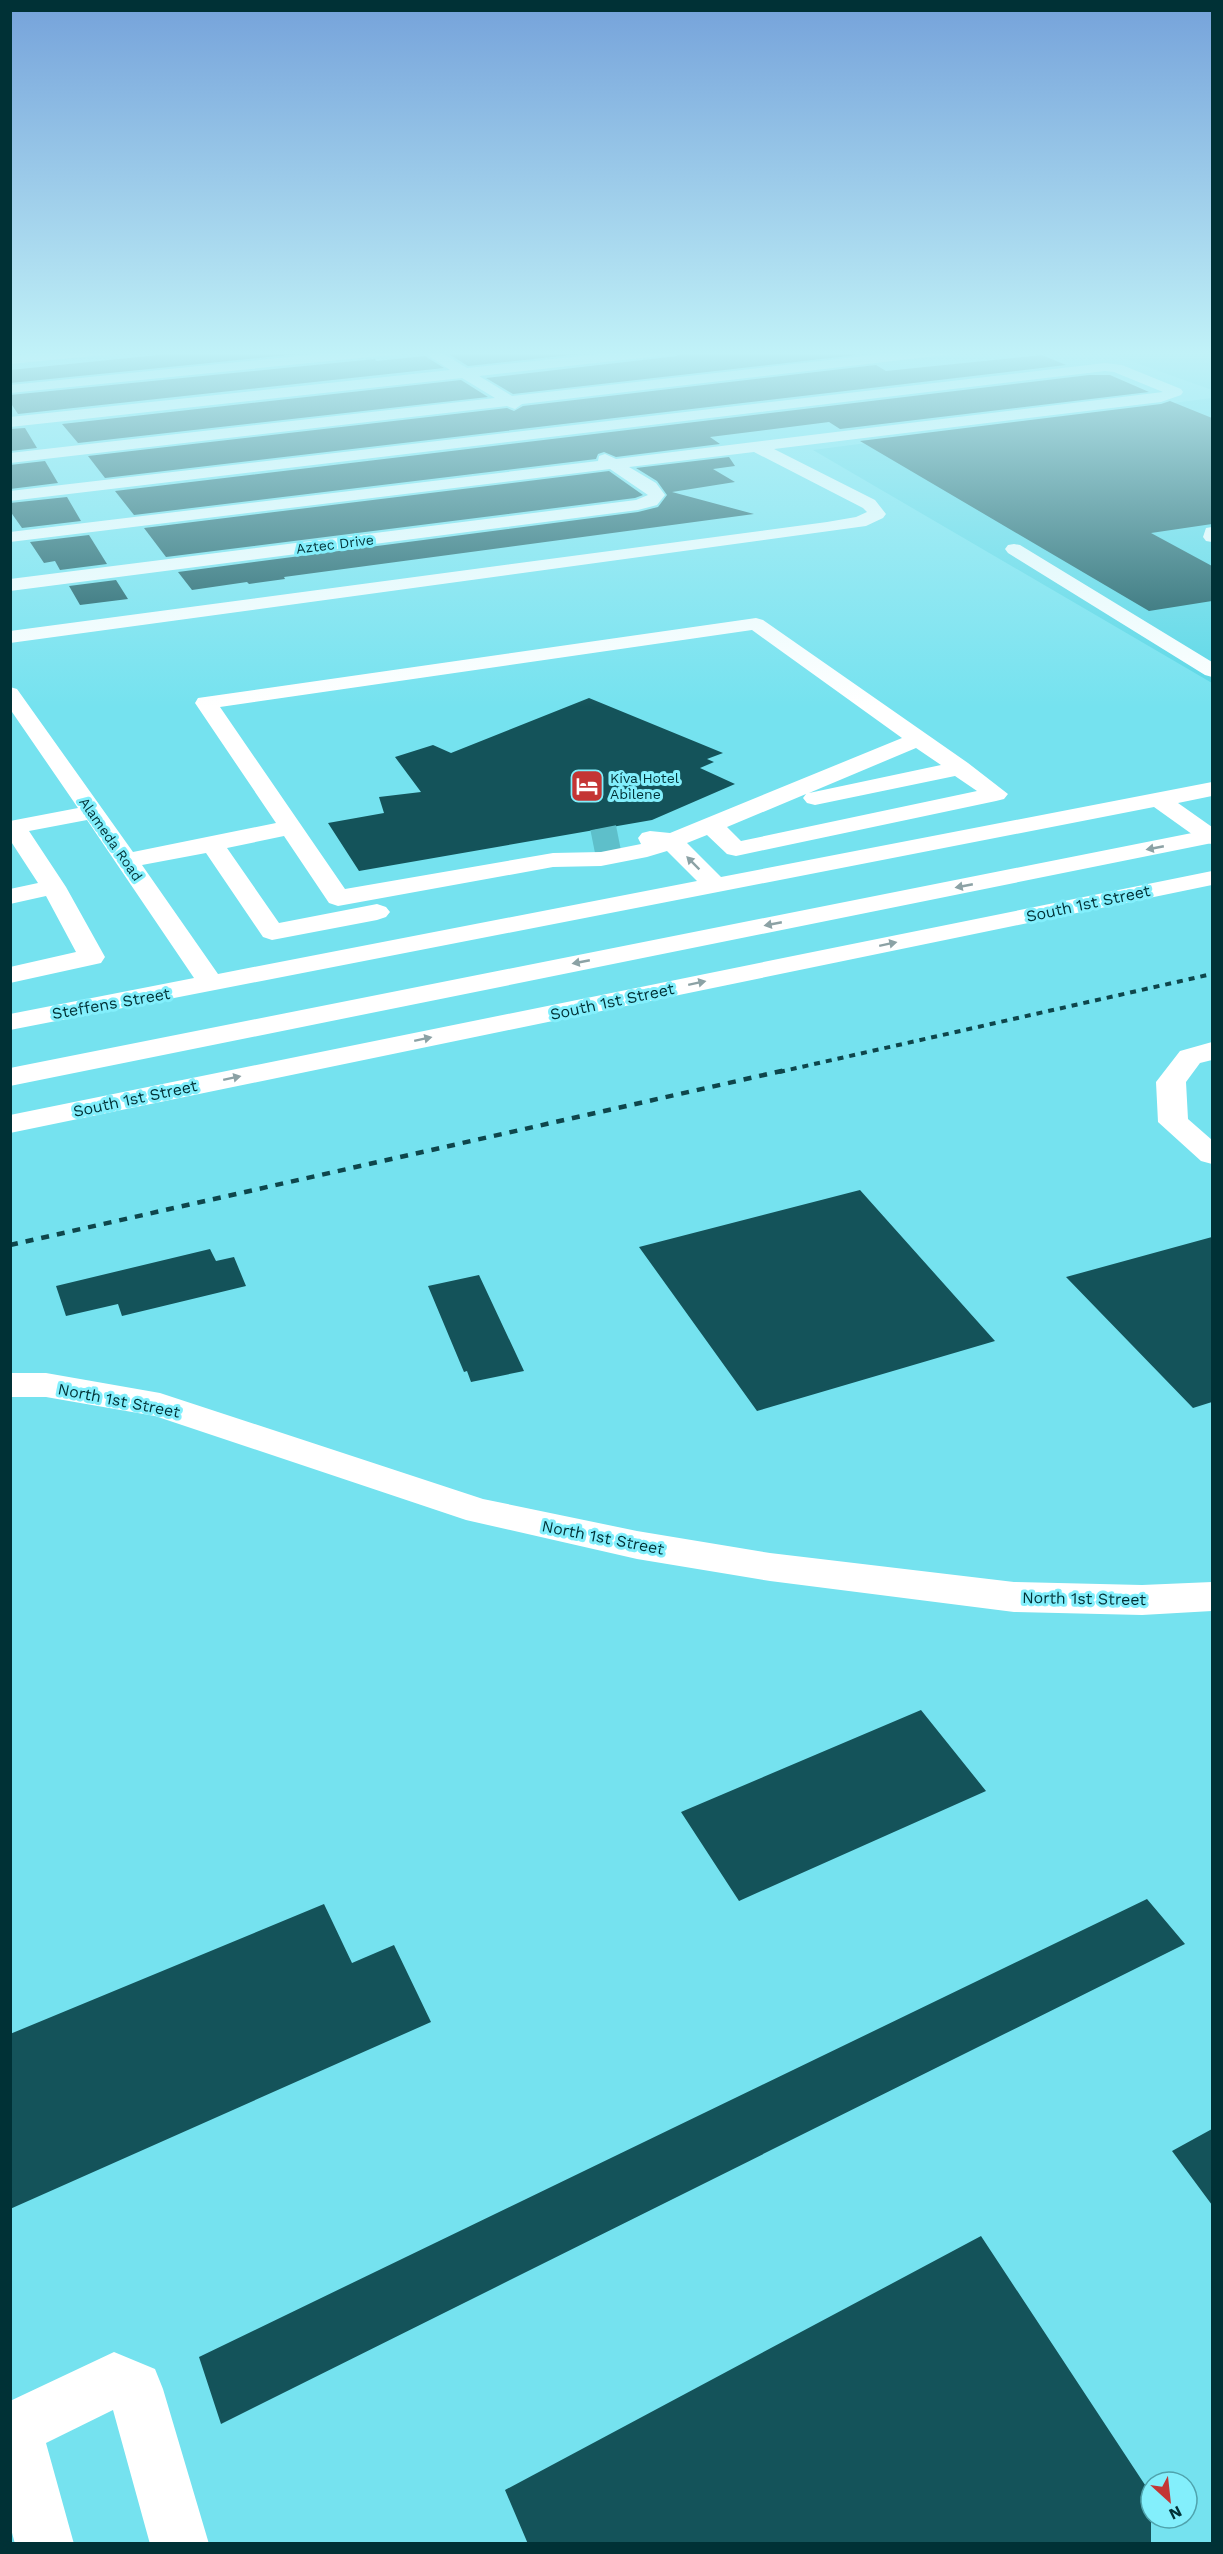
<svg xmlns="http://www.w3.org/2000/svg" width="1223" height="2554" font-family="'Work Sans',sans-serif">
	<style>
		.built { fill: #5ad7e6 }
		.building { fill: #14535a }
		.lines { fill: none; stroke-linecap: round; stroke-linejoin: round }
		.minor-tunnel { stroke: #5ebfca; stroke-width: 26; stroke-dasharray: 26 13; stroke-linecap: butt }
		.minor { fill: #fff; fill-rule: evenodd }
		.highway { fill: #fff; fill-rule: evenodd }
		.rail-far1 { stroke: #0e464c; stroke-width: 4; stroke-dasharray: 6 6; stroke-linecap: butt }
		.rail { stroke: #0e464c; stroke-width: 4.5; stroke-dasharray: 8 8; stroke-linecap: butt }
		.oneway { fill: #8ca2a5 }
		.labels { text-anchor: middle; stroke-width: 6; stroke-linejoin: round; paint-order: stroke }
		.far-street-label { font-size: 14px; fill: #003136; stroke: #83effc }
		.far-poi-label { font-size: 14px; fill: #003136; stroke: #83effc; text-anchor: start }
		.street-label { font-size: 16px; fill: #003136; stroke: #83effc }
	</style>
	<rect width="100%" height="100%" fill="#75e2ef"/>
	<path class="built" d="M1100,350H1212V390Z
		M1212,398V683L813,450Z"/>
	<path class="building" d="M207,350H337L10,383V370Z
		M480,350H618L468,366L447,353Z
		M686,350H849L857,355L513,394L486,378L677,356Z
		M1042,355L1066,365L105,478L88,456L507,408L514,411L523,406L876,365L886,371Z
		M425,356L444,368L18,414L10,402V395L375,359L376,361Z
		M1089,375H1110L1149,392L840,429L829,422L710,437L720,444L616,457L604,452L598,454L596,459L134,515L115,491Z
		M461,380L488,397L78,443L62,424Z
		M1170,401L1212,418V524L1151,533L1212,566V601L1149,611L860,441L1161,404Z
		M25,428L37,448L10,451V429Z
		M729,457L735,466L713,469L735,482L672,492L754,514L284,577L285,579L249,584L247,582L192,590L178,572L638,512L658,507L667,495L657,481L636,468Z
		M45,461L58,483L10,489V465Z
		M609,471L643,495L635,498L166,557L144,528Z
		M67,497L81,521L22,528L10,511V503Z
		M89,535L107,564L60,570L55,561L44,563L30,542Z
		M116,580L128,599L80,605L69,586Z
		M589,698L723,753L707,759L714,762L700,768L735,784L652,820L359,871L328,823L384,813L379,797L421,792L395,757L433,745L451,753Z
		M860,1190L995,1341L757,1411L639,1247Z
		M1212,1237V1402L1193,1408L1066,1277Z
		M210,1249L216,1261L234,1257L246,1286L122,1316L118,1304L66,1316L56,1286Z
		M479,1275L524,1371L471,1382L467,1371L464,1372L428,1286Z
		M921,1710L986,1791L739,1901L681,1812Z
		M1147,1899L1185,1944L221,2424L199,2357Z
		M324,1904L352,1963L394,1945L431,2022L10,2209V2034Z
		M1212,2129V2205L1172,2151Z
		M981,2236L1151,2494V2544H528L505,2490Z"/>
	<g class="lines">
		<path class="minor-tunnel" d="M593,843L628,836"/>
		<path class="minor" d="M71,350H120L113,354L10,364V356Z
			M359,350H407L400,354L10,393V385Z
			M420,350H437L467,368L639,350H684L677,354L479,376L512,396L917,350H960L953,354L522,404L515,409L507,406L10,463V453L495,398L462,378L10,427V417L450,370Z
			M1105,363L1122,365L1181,389L1183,392L1181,395L1161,402L774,449L875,500L886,514L883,518L866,526L10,643V631L827,522L856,517L867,512L863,508L754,452L629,467L656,483L665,495L657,505L638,510L10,591V579L636,500L648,495L610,469L10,542V532L598,461L599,456L605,454L616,459L1163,392L1114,372L1105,371L10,501V491Z
			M1212,527V542L1206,541L1203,537L1206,528Z
			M1014,544L1020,545L1212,662V677L1205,675L1008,553L1005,549L1008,545Z
			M756,618L763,620L968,763L1008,794L1004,799L996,801L736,856L727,854L707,835L687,843L721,877L1212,782V796L1178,803L1212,827V844L1203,842L1154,807L10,1030V1014L194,978L87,820L29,831L66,887L105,957L101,963L10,983V967L76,952L46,896L10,904V889L38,883L10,840V821L78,808L10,709V687L17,689L133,852L276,823L195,703L198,698ZM752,630L902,738L670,833L650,831L642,833L638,838L641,844L601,852L553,853L345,889L220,707ZM916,748L941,765L809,793ZM955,776L977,791L741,841L727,827L806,794L803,798L807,803L815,805ZM284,836L329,903L338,906L553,867L601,866L647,857L667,851L697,881L218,974L142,865L206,853L263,937L272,940L377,920L386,917L390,912L386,907L377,904L279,923L227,848Z
			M1212,1042V1060L1200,1063L1186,1082L1188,1119L1212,1140V1164L1201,1161L1158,1122L1156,1082L1180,1051Z
			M10,1373H46L160,1393L483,1499L637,1531L770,1553L1014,1582L1142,1585L1212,1582V1611L1142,1615L1014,1612L770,1581L637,1559L466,1520L155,1416L46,1397H10Z
			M114,2352L155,2369L163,2389L209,2544H150L113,2410L46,2443L74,2544H15L10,2525V2401Z"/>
		<path class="highway" d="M1212,829V843L10,1086V1068Z
			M1212,871V885L10,1133V1115Z"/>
		<path class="rail-far1" d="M779,1072L1212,974"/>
		<path class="rail" d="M10,1245L786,1070"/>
	</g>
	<defs><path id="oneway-solid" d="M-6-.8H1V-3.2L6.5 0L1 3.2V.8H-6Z" transform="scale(1.5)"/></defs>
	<g class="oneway">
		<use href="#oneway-solid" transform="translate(1155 848) rotate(169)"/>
		<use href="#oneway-solid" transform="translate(693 863) rotate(-135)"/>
		<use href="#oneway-solid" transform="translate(964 886) rotate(169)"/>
		<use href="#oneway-solid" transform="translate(773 924) rotate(169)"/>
		<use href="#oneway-solid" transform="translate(888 944) rotate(-12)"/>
		<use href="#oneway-solid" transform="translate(581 962) rotate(169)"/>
		<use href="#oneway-solid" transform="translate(697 983) rotate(-12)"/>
		<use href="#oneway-solid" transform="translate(423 1039) rotate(-12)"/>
		<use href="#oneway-solid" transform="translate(232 1078) rotate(-12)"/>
	</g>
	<linearGradient id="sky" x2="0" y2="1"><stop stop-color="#75a2da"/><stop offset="0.5" stop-color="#c1f2f8"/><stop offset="1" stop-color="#c1f2f8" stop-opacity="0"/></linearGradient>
	<rect width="1223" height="707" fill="url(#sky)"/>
	<defs>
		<symbol id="hotel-square" viewBox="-11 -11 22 22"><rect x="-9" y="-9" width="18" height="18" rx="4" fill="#c43534" stroke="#83effc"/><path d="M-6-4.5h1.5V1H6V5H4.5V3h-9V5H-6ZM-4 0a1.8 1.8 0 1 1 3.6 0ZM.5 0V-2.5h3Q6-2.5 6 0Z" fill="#fff"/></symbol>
	</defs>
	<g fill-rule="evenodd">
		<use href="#hotel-square" x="568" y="767" width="38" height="38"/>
	</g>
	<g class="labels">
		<g class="far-street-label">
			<text transform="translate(335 544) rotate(-7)" y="5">Aztec Drive</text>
			<text transform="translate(111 839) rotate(55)" y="5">Alameda Road</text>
		</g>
		<g class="far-poi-label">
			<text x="610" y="783">Kiva Hotel<tspan x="610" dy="16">Abilene</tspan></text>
		</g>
		<g class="street-label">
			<text transform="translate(1088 903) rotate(-12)" y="6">South 1st Street</text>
			<text transform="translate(612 1001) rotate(-12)" y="6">South 1st Street</text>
			<text transform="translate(111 1003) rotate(-10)" y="6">Steffens Street</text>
			<text transform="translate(135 1098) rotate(-12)" y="6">South 1st Street</text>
			<text transform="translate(119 1400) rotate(11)" y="6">North 1st Street</text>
			<text transform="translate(603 1537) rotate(11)" y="6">North 1st Street</text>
			<text transform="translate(1084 1598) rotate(1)" y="6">North 1st Street</text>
		</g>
	</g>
	<rect width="1223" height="2554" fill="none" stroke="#003136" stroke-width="24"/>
	<g transform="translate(1169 2500) rotate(153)"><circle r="28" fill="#83effc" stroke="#4fa3ad" stroke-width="1.5"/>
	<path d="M0-4.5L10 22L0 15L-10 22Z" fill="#c43534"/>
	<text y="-9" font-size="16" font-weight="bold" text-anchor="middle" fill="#003136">N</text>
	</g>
</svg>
